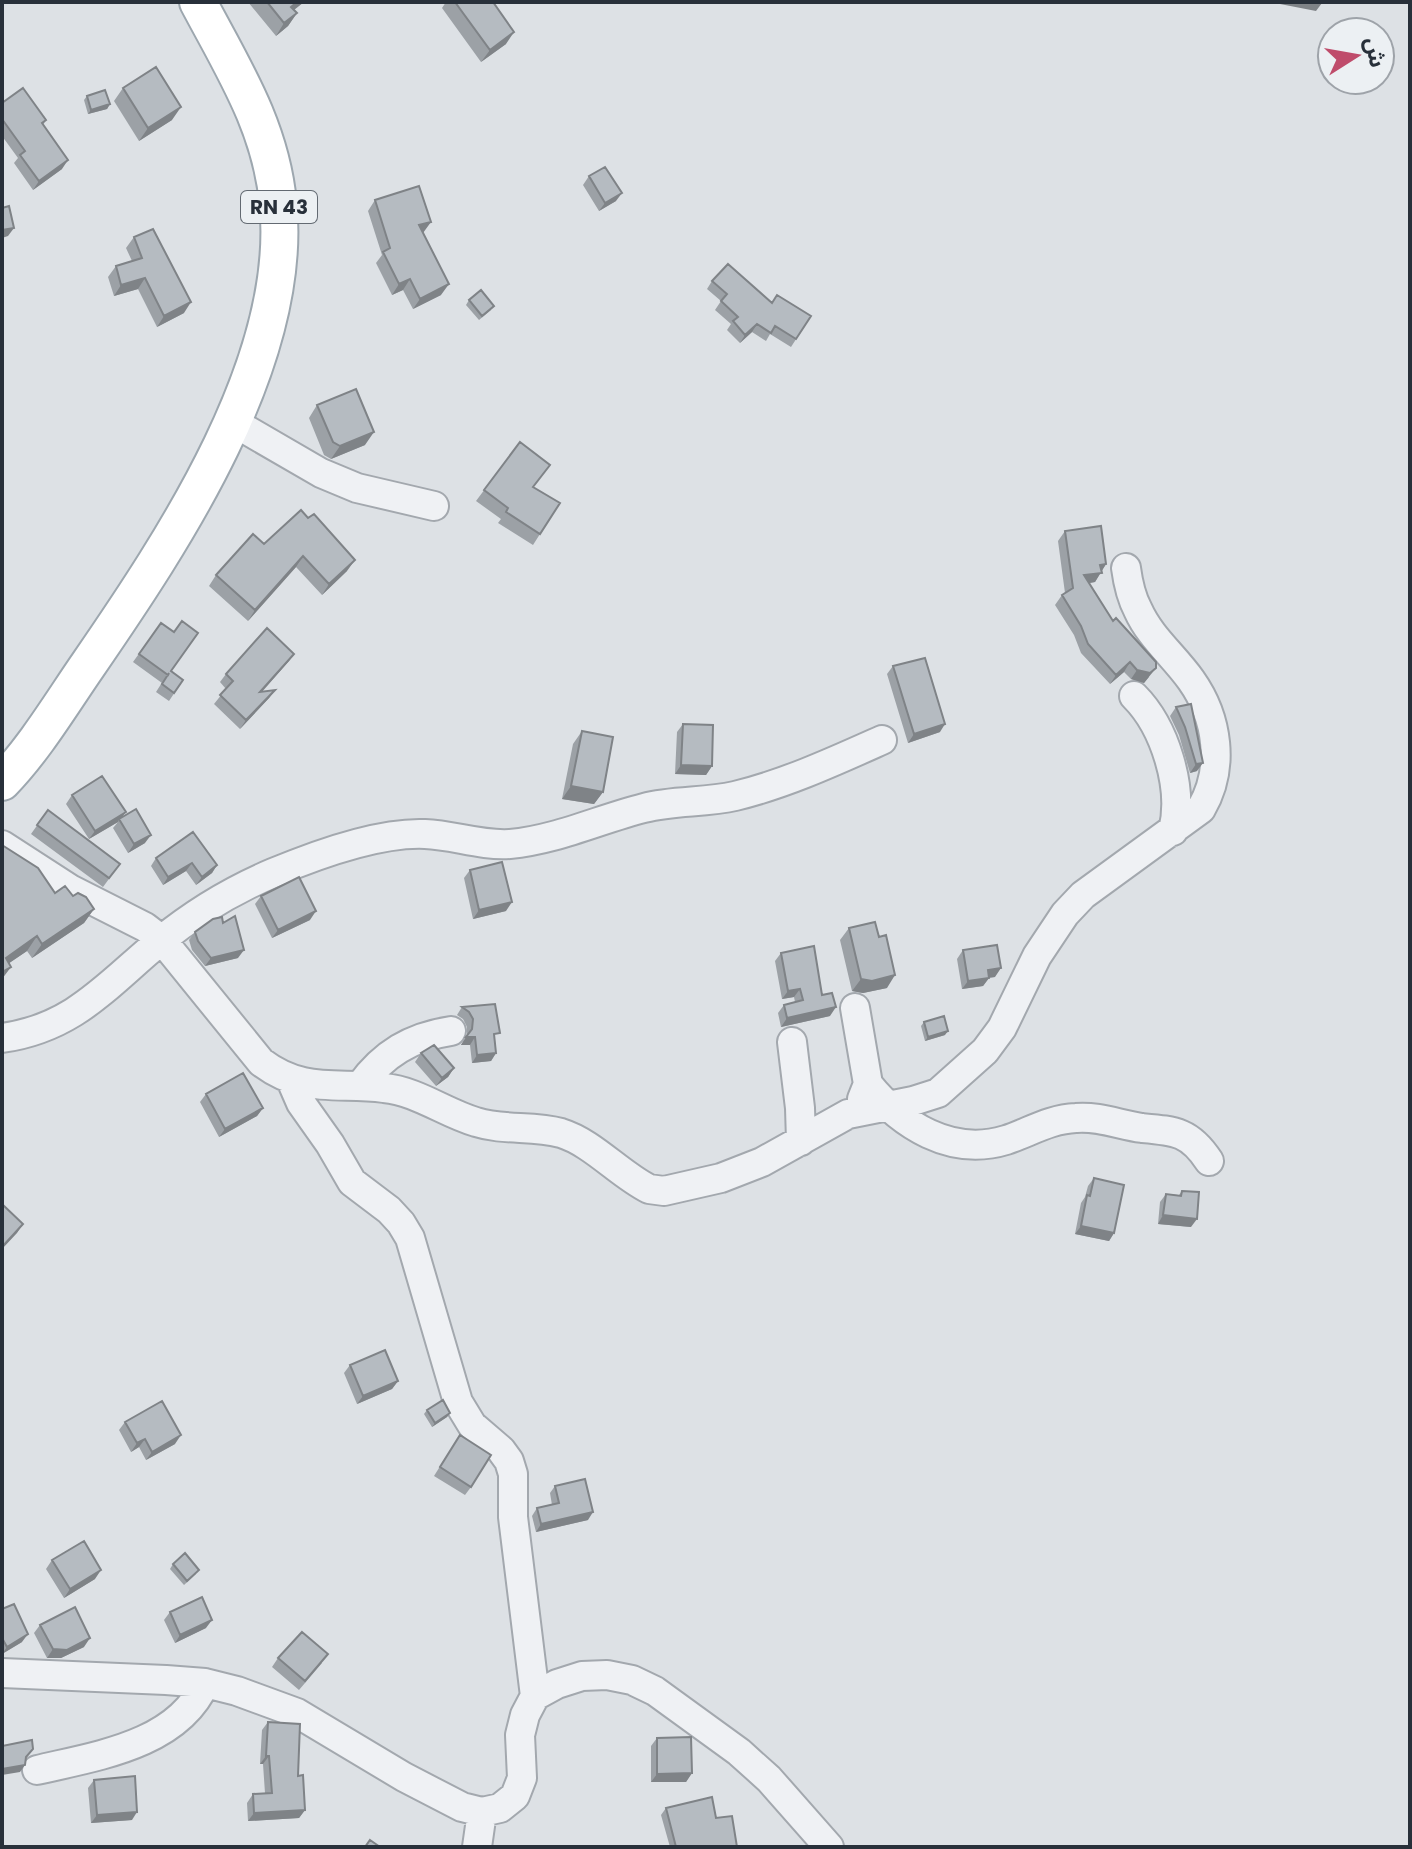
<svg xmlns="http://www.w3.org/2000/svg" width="1412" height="1849" font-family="Poppins,'Noto Sans Arabic',sans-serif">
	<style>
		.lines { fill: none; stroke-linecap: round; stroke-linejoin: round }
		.minor-casing { stroke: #a3a8ae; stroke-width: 32 }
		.major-casing { stroke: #9da7af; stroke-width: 40 }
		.minor { stroke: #eff1f4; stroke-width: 28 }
		.major { stroke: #fff; stroke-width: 36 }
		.wall { fill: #9ca1a6 }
		.shaded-wall { fill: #7f8387 }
		.building { fill: #b5bbc1; stroke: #7f8387; stroke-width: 2 }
		.labels { text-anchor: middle; stroke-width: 6; stroke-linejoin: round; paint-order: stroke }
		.shield { fill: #ecf0f3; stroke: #636a72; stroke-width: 2 }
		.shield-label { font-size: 20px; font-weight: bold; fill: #28303a }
	</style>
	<rect width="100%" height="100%" fill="#dde1e5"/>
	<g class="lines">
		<defs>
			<path id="minor" d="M233,422L321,473L357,488L434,506
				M1134,696C1165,727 1184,788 1173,831
				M2,845L70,889L145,927L162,940L261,1062C303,1094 337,1082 384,1088C417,1091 445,1113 476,1122C504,1131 533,1125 561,1133C593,1143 619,1174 649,1189L664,1191L721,1178L762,1162L848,1114L913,1101L938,1093L985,1051L1002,1028L1037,956L1065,914L1083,895L1201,809C1225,768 1218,718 1191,680C1174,656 1150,637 1138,610C1131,597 1128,583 1126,568
				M855,1008L868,1084L862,1099
				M2,1038C74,1028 107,985 159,942C193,914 233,890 273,873C316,855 379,832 425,834C454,835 480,846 510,844C556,840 600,819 644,808C674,800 705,803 735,796C785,784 835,761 882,740
				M792,1042L800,1108L801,1141
				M291,1080L301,1103L330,1144L352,1182L389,1210L401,1223L410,1238L458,1402L472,1425L501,1450L509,1461L513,1474V1517L535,1696
				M868,1084C901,1125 951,1157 1006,1140C1030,1132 1050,1119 1076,1118C1099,1116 1120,1125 1142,1128C1176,1131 1190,1132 1209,1161
				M360,1086C383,1054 411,1037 451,1031
				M2,1673L166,1680L205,1683L237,1691L297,1713L404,1777L462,1807L482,1812L500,1808L515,1796L522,1778L520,1735L525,1715L535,1696L557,1684L582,1676L607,1675L632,1680L655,1691L739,1752L769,1779L829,1847
				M37,1770C96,1756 178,1745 205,1683
				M477,1847L482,1812"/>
			<path id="major" d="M2,782C35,748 61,704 88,665C174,540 294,360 278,203C271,127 233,68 198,2"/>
		</defs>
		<use href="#minor" class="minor-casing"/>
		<use href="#major" class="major-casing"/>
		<use href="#minor" class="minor"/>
		<use href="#major" class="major"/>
	</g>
	<path class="wall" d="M248,2H304L294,10L297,13L288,26L276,36Z
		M446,2H493L506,44L481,62L442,8Z
		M123,88L172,120L139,141L114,101Z
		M87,96L110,104L107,109L88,114L84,100Z
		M2,103L46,120L43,125L62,169L33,190L14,163L18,158L2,136Z
		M589,176L616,201L599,211L583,185Z
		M375,200L423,233L441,295L413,309L403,290L392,295L376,263L382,255L368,211Z
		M134,237L184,313L157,327L138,289L114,296L108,277L116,266L132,261L126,248Z
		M712,281L772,303L777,295L811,316L791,347L770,334L766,341L752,332L740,343L727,330L731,324L715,310L721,301L707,289Z
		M469,300L491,310L479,320L466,305Z
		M317,405L365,445L331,459L324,455L309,418Z
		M520,442L533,487L540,534L533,545L498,523L501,519L476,501Z
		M1065,531L1106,564L1095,582L1089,583L1149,677L1144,683L1131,679L1124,672L1110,684L1081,653L1074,635L1055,605L1062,595L1065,593L1058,541Z
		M264,544L347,571L322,595L296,567L248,621L209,586L216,575Z
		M161,623L171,671L183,680L169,701L156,692L163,681L162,683L133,662Z
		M294,654L288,662L262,692L275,690L269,698L240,729L214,704L226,689L220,682L226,674Z
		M893,666L940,732L908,743L887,674Z
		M1191,704L1197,771L1190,773L1179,735L1170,716L1176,707Z
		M683,724L712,766L706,775L675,774L677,732Z
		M582,731L603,792L594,804L562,799L573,744Z
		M72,795L121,818L145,843L128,853L113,828L118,822L89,839L66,804Z
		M48,810L120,864L103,887L31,834Z
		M2,845L55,893L73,896L94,909L84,923L32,958L27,951L9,963Z
		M156,858L217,865L212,873L196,885L186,871L163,885L151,866Z
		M470,870L506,911L473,919L464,878Z
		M261,896L310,920L272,938L255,904Z
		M223,923L238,958L205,966L192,950L189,940L195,932Z
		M849,928L887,988L863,993L852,991L840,940Z
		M963,950L995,977L989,978L983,986L962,989L957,959Z
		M781,953L822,995L830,1016L781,1027L778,1013L784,1005L795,1002L794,997L782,999L775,961Z
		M495,1004V1040L496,1053L491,1061L472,1063L470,1045H461L467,1036V1027L463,1019L457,1015L462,1007Z
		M924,1022L945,1035L925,1041L921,1026Z
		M421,1053L454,1068L448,1077L436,1086L415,1062Z
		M206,1094L263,1108L257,1116L219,1137L200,1102Z
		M1094,1178L1114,1233L1109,1241L1075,1234L1081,1203L1085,1197L1088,1186Z
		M1182,1191L1191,1227L1158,1224L1160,1202L1166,1194L1179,1195Z
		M350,1365L398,1381L392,1389L357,1404L344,1373Z
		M427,1410L450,1413L447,1417L432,1427L424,1414Z
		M125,1422L175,1444L146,1460L139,1447L131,1452L119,1430Z
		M454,1444L471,1487L465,1495L434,1476Z
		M555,1486L588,1520L536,1532L532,1516L537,1508L552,1505L550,1493Z
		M52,1560L95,1579L64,1598L46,1569Z
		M173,1564L196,1574L184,1585L170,1569Z
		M2,1609L22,1642L2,1654Z
		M170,1612L206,1628L175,1643L164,1620Z
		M40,1625L84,1647L61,1658H47L34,1633Z
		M278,1658L322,1663L299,1690L272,1667Z
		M268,1722L298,1776L305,1810L299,1818L248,1821L247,1803L253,1794L265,1793L263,1764H260L262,1730Z
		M657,1738L692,1773L686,1782H651V1746Z
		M94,1780L132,1820L91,1823L88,1788Z
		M666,1808L716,1818L737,1847H670L661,1815Z"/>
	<path class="shaded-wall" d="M297,2H304L282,19L291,7Z
		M1281,2H1317L1322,3L1316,11L1280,4Z
		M297,13L288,26L276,36L284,23Z
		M514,32L506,44L481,62L490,50Z
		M110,104L107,109L88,114L91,110Z
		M181,107L172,120L139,141L148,128Z
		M68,160L62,169L33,190L39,181Z
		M622,193L616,201L599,211L605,203Z
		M431,222L423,233L419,225Z
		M14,228L8,236L2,238V230Z
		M145,278L138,289L114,296L121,285Z
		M410,279L403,290L392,295L399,284Z
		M449,284L441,295L413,309L420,299Z
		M191,302L184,313L157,327L164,316Z
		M757,324L752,332L740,343L745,335Z
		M374,432L365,445L331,459L340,446Z
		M303,556L296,567L248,621L255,610Z
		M355,560L347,571L322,595L329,584Z
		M1106,564L1095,582L1078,585L1084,575L1100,565Z
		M294,654L288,662L254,700L260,692Z
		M1130,662L1124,672L1110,684L1116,675Z
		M1156,668L1144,683L1131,679L1137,670Z
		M275,690L269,698L240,729L246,720Z
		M945,724L940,732L908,743L914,734Z
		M1203,763L1197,771L1190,773L1196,764Z
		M681,765L712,766L706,775L675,774Z
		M571,786L603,792L594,804L562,799Z
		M126,812L120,820L119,819L118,822L89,839L95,831Z
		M151,835L145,843L128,853L134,844Z
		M192,863L186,871L163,885L168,877Z
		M217,865L212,873L196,885L202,877Z
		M512,902L506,911L473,919L479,910Z
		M94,909L84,923L32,958L42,944Z
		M316,911L310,920L272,938L278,930Z
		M37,936L27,951L2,968L6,958Z
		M244,950L238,958L205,966L211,958Z
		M11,967L2,979V972Z
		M1001,968L995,977L985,978H989L983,986L962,989L968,981L988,970Z
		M895,975L887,988L863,993L852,991L861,979Z
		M800,989L794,997L782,999L788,991Z
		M836,1007L830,1016L781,1027L787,1018Z
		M948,1031L945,1035L925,1041L928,1037Z
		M466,1037H475L470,1045H461Z
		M496,1053L491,1061L472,1063L477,1055Z
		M454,1068L448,1077L436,1086L442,1078Z
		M263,1108L257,1116L219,1137L225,1129Z
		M1163,1215L1197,1219L1191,1227L1158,1224Z
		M23,1224L17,1233L2,1249V1247Z
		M1081,1226L1114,1233L1109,1241L1075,1234Z
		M398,1381L392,1389L357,1404L363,1396Z
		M450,1413L447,1417L432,1427L435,1423Z
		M181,1435L175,1444L146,1460L152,1452Z
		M145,1439L139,1447L131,1452L137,1443Z
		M593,1512L588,1520L536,1532L541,1524Z
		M101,1570L95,1579L64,1598L70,1589Z
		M212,1620L206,1628L175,1643L180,1635Z
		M28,1634L22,1642L2,1654L7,1647Z
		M90,1638L84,1647L61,1658H47L53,1649Z
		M266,1756H269L263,1764H260Z
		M25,1765L20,1772L2,1775V1769Z
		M692,1773L686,1782H651L657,1774Z
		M305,1810L299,1818L248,1821L254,1813Z
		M137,1812L132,1820L91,1823L97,1815Z"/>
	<path class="building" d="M267,2H297L291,7L297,13L284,23Z
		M455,2H493L514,32L490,50Z
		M156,67L181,107L148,128L123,88Z
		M23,88L46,120L42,123L68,160L39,181L20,155L25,151L2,119V103Z
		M105,90L110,104L91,110L87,96Z
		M605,167L622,193L605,203L589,176Z
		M419,186L431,222L419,225L449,284L420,299L410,279L399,284L383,252L390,248L375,200Z
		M9,206L14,228L2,230V208Z
		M153,229L191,302L164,316L145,278L121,285L116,266L142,258L134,237Z
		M728,264L772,303L777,295L811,316L796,339L775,326L771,333L757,324L745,335L733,321L738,317L721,301L727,294L712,281Z
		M481,290L494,306L482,316L469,300Z
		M356,389L374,432L340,446L333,442L317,405Z
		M520,442L550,465L533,487L560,503L540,534L506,512L508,508L484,490Z
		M301,510L308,518L314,514L355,560L329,584L303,556L255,610L216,575L253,534L264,544Z
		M1101,526L1106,564L1100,565L1102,573L1084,575L1113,621L1116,618L1156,662V668L1150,673L1137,670L1130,662L1116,675L1088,644L1081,626L1062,595L1073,588L1065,531Z
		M182,621L198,633L171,671L183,680L174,693L162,684L169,673L168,675L139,654L161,623L174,632Z
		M267,628L294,654L260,692L275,690L246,720L220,695L233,681L226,674Z
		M925,658L945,724L914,734L893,666Z
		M1191,704L1203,763L1196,764L1185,727L1176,707Z
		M683,724L713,725L712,766L681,765Z
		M582,731L613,737L603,792L571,786Z
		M102,776L126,812L95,831L72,795Z
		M136,809L151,835L134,844L119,819Z
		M48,810L120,864L109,878L37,825Z
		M193,832L217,865L202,877L192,863L168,877L156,858Z
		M2,845L38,868L55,893L65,886L73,896L78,893L86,897L94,909L42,944L37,936L6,958L11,967L2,972Z
		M502,862L512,902L479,910L470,870Z
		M299,877L316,911L278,930L261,896Z
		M235,916L244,950L211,958L198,941L195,932L213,919L222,917L223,923Z
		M875,922L879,937L886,935L895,975L872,981L861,979L849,928Z
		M997,945L1001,968L988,970L989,978L968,981L963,950Z
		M814,946L822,995L832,993L836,1007L787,1018L784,1005L803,1000L800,989L788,991L781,953Z
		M495,1004L500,1033L494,1034L496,1053L477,1055L475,1037H466L472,1029L473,1019L469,1012L462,1007Z
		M944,1016L948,1031L928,1037L924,1022Z
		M434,1045L454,1068L442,1078L421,1053Z
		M243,1073L263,1108L225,1129L206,1094Z
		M1094,1178L1124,1185L1114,1233L1081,1226L1087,1195L1090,1196Z
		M1182,1191L1199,1192L1197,1219L1163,1215L1166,1194L1181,1196Z
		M2,1204L23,1224L2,1247Z
		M385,1350L398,1381L363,1396L350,1365Z
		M443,1400L450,1413L435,1423L427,1410Z
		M162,1401L181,1435L152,1452L145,1439L137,1443L125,1422Z
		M460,1435L491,1455L471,1487L440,1467Z
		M585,1479L593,1512L541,1524L537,1508L559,1503L555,1486Z
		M84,1541L101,1570L70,1589L52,1560Z
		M185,1553L199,1570L187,1581L173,1564Z
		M202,1597L212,1620L180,1635L170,1612Z
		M14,1604L28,1634L7,1647L2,1638V1609Z
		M75,1607L90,1638L67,1650L53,1649L40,1625Z
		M302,1632L328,1654L305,1681L278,1658Z
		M268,1722L300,1724L298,1776L303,1775L305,1810L254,1813L253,1794L272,1793L269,1756H266Z
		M691,1737L692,1773L657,1774V1738Z
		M32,1740L33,1749L26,1757L25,1765L2,1769V1746Z
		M135,1776L137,1812L97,1815L94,1780Z
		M712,1797L716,1818L732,1816L737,1847H676L666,1808Z
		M370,1840L380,1847H365Z"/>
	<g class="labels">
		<rect class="shield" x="241" y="191" width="76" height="32" rx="6"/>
		<g class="shield-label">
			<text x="279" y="214">RN 43</text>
		</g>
	</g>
	<rect width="1412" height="1849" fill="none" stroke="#28303a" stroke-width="8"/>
	<g transform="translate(1356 56) rotate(79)"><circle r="38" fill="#ecf0f3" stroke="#9ea3a9" stroke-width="2"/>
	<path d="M0-6L14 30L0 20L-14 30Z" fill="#bf4c6b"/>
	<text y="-12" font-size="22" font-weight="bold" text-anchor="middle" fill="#28303a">ش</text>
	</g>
</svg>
